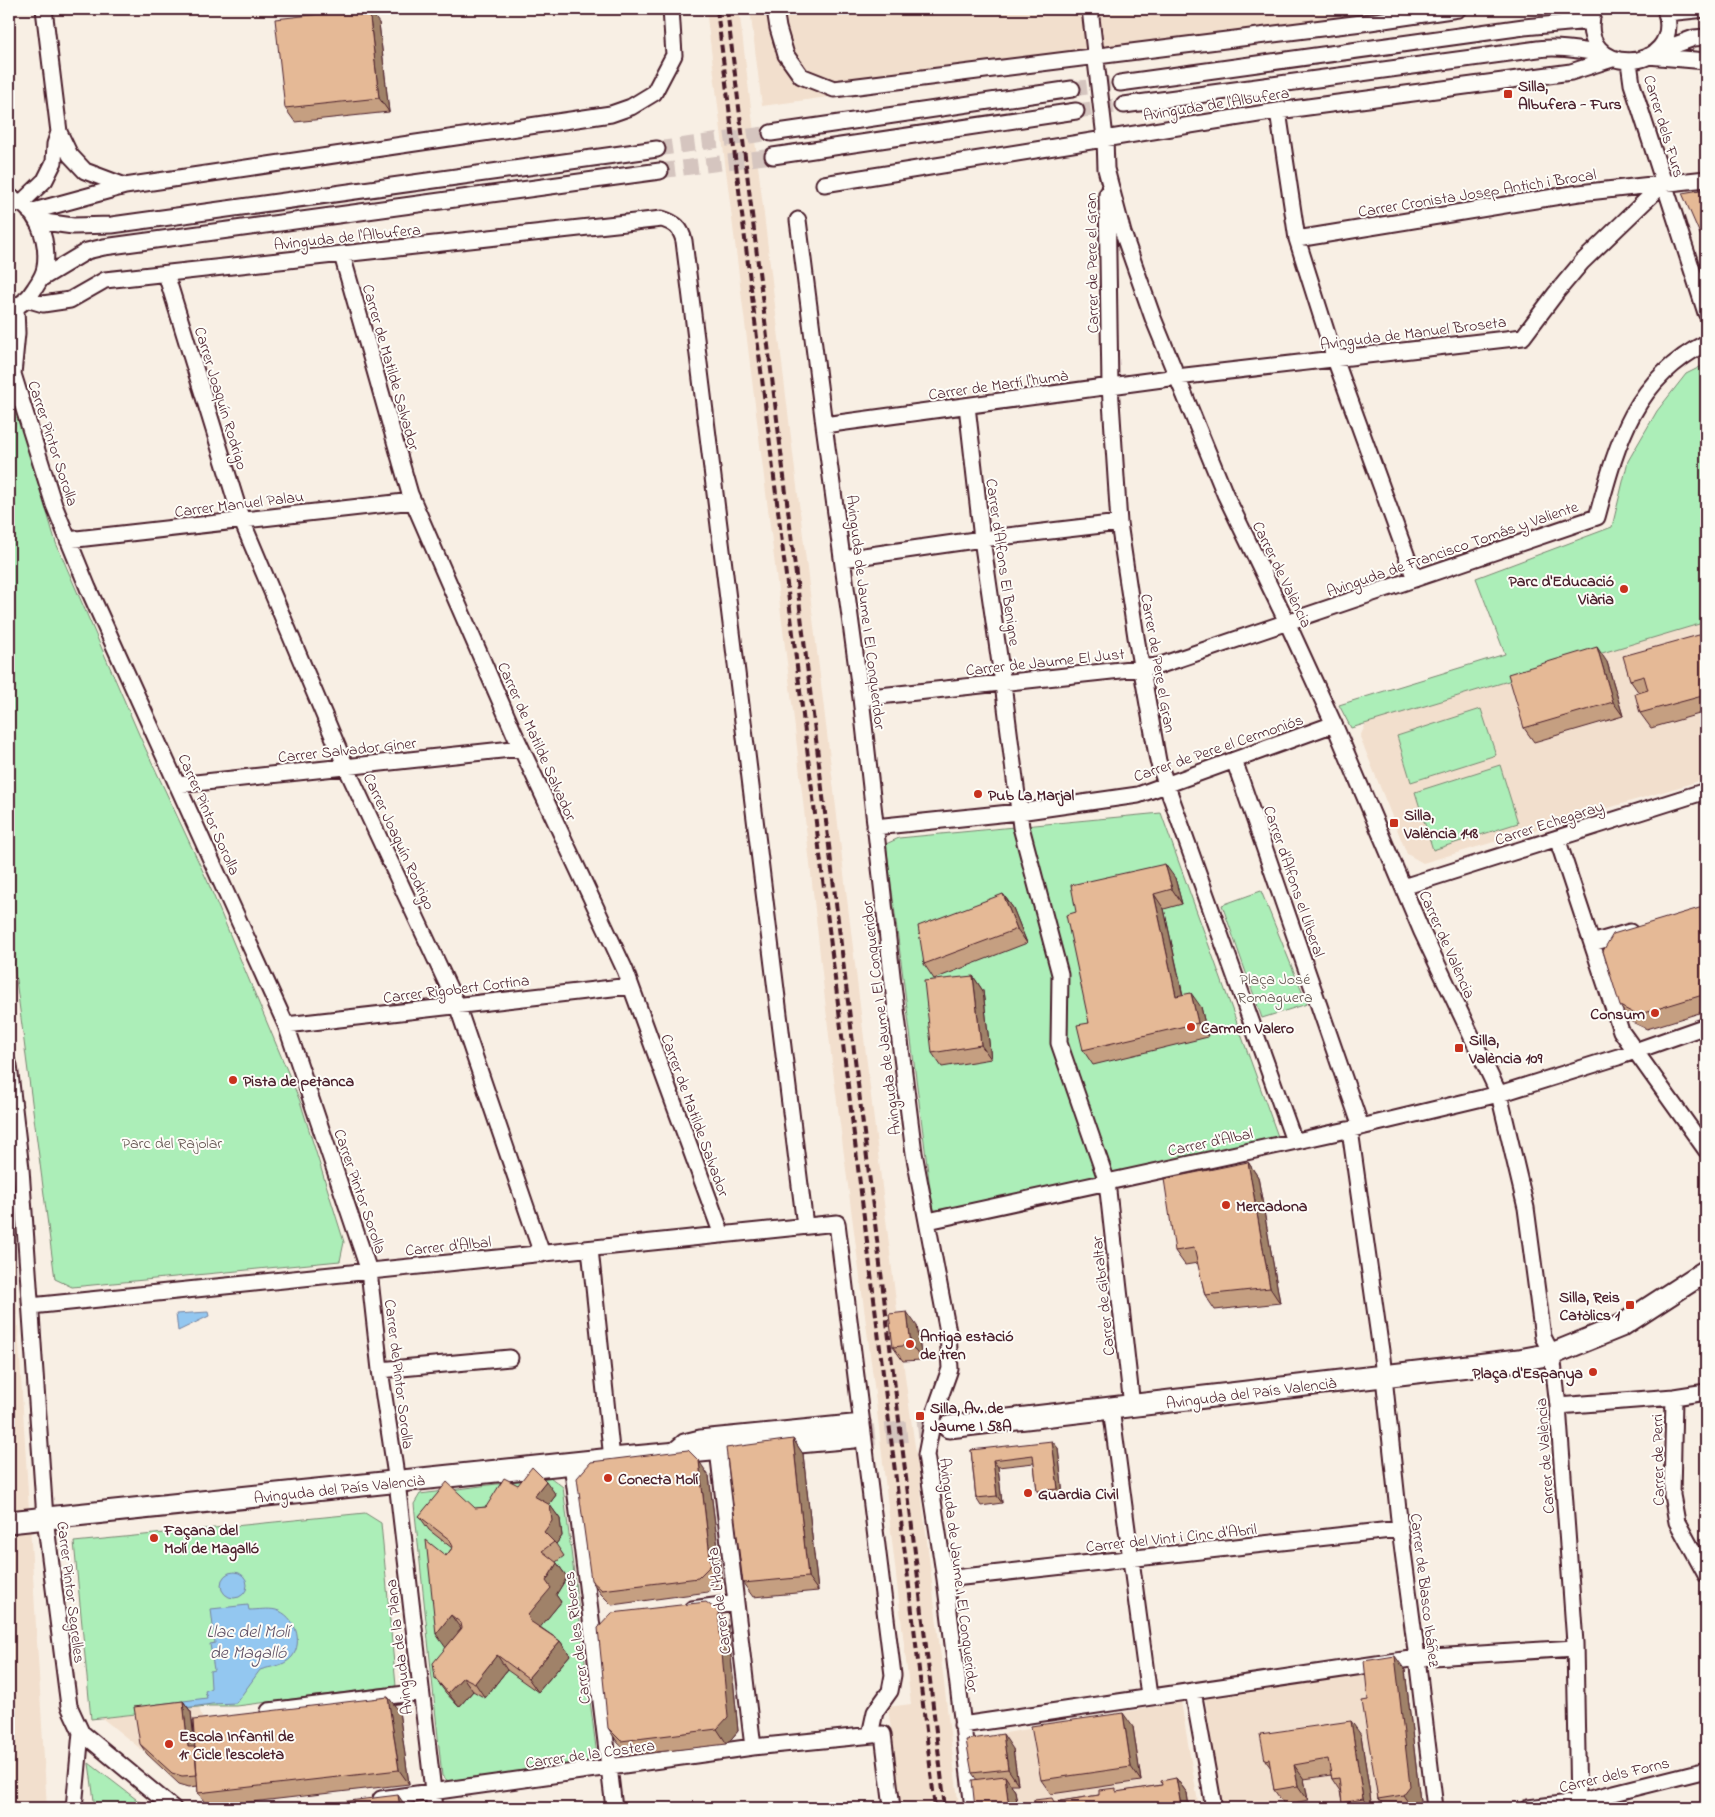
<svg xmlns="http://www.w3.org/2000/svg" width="1715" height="1817" font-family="'Indie Flower',sans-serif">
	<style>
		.built { fill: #f2dfcd }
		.green { fill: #aceeb8; stroke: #7b8672 }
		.water { fill: #93c7f0; stroke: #7684a1 }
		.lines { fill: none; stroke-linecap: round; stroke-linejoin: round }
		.street-tunnel { stroke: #d5c5bf; stroke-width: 15; stroke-dasharray: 15 8; stroke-linecap: butt }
		.secondary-tunnel { stroke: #d5c5bf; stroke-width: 21; stroke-dasharray: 21 11; stroke-linecap: butt }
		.street-casing { stroke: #4a1f2b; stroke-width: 19 }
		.secondary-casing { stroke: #4a1f2b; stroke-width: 25 }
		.street { stroke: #fdfcf7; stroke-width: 15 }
		.secondary { stroke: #fdfcf7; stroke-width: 21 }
		.rail { stroke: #4a1f2b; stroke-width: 4; stroke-dasharray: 8 4; stroke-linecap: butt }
		.wall { fill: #c59f81; stroke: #4a1f2b }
		.shaded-wall { fill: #a08269; stroke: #4a1f2b }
		.building { fill: #e5b996; stroke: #4a1f2b }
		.poi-dot { fill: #c8321e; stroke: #fdfcf7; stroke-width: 2 }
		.labels { text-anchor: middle; stroke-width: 4; stroke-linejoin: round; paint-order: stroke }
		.poi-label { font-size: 16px; font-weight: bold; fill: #4a1f2b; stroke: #fdfcf7; text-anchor: start }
		.street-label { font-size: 16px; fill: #4a1f2b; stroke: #fdfcf7 }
		.park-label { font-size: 16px; fill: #62534e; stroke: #fdfcf7 }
		.water-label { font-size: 18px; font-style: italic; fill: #605166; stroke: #fdfcf7 }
	</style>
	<rect width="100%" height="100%" fill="#f8efe4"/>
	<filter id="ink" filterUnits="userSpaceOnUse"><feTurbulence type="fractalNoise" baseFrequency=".02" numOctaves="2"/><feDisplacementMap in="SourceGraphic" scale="10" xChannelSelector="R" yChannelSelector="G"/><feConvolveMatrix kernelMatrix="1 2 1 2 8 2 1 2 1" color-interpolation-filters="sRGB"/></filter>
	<g filter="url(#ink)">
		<path class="built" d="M706,9H739L906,1384L919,1474L959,1808H901L888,1707L911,1704L873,1377L832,1063L793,711Z
			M750,9H1472L762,106Z
			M1706,621V779L1423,863L1407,854L1360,737L1366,723Z
			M9,1192L16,1293L47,1808H9Z
			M1404,1666L1420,1801L1414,1808H1221L1205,1697Z
			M1181,1702L1199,1808H982L975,1750L989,1736Z
			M199,1707L203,1721L206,1786L189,1787L179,1784L147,1754L102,1718Z"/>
		<path class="green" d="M1706,364V622L1351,728L1339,705L1505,654L1476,578L1612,527L1628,461L1657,411L1686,374Z
			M9,385L56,543L141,739L207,880L300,1101L344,1242L340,1261L72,1287L55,1279L9,926Z
			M1481,709L1496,755L1411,782L1397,736Z
			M1500,765L1518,823L1433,850L1415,792Z
			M1161,813L1280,1142L935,1213L931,1196L886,844L899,838Z
			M1261,891L1307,1004L1262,1018L1222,905Z
			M550,1477L563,1487L597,1756L588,1767L452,1784L442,1776L414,1504L420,1494Z
			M365,1513L381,1523L396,1686L237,1706H207L91,1719L74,1542Z
			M89,1763L145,1806L95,1808Z"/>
		<path class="water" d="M208,1312L209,1316L178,1331L176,1314Z
			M221 1585a13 13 0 1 1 26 0a13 13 0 1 1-26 0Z
			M248,1605L249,1610C258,1610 268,1608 276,1610C295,1615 304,1642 292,1657C283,1667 271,1666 260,1670L236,1703L212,1704L143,1714L152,1705L207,1698L205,1691L211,1688L210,1671L214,1670L210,1644L215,1643L211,1609Z"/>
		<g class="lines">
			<path class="street-tunnel" d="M1072,89L1120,83
				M1076,111L1124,105
				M657,149L771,133
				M660,171L773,156"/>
			<path class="secondary-tunnel" d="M854,1437L949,1427"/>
			<defs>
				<path id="street" d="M775,9L778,28L786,55L801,76L834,89L1370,22L1458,9
					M1090,9L1105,138L1106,169L1123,233L1153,318L1225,494L1287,622L1337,731L1422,932L1499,1094L1526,1208L1543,1337L1552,1354L1558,1406L1575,1643L1578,1808
					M1577,9L1592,13
					M1594,9C1572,80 1687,76 1665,9
					M1667,13L1706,9
					M1656,52L1694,38L1706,37
					M1648,56L1706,61
					M1629,62L1632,84L1706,313
					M1120,83L1524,27L1590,21
					M1124,105L1538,49C1561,46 1583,51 1605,54
					M1278,111L1297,239L1335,359L1415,579
					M59,132L70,155L85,171L125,186
					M771,133L1072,89
					M773,156L1076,111
					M824,184L1278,111L1571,72L1612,59
					M1107,194L1110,386L1119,523L1136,637L1158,761L1294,1141
					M9,197C37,207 49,239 45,267C44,275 39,282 35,288C29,298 20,307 9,309
					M20,204L45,180L54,162L55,144L59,132L44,9
					M30,212L125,186L611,114L631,107L654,93L674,55L671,9
					M798,220L824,425L861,698L894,993L914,1153L948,1332L950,1369L934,1414L926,1455L945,1579L973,1808
					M37,221L73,226L112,225L657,149
					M1297,239L1579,193L1706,179
					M342,255L410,494L515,735L625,970L722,1235
					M166,274L242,521L346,767L457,1005L542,1254
					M42,278L87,251L104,247L660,171
					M26,299L43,304L70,300L105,280L662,219C675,223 681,228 684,241L805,1226
					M9,363L13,374L54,505L88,588L286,1025L369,1271L380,1370L397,1482L435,1808
					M13,374L17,333L16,308
					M967,406L982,539L1003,684L1021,827L1060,974L1059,1043L1107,1182L1132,1406
					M824,425L1177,377L1523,337L1556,293L1582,262L1664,183
					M68,540L413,501
					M843,559L982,539L1119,523
					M861,698L1158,666L1597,517C1617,444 1633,380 1706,343
					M1234,760L1361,1127
					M177,785L521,748
					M875,827L1019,812L1138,795L1334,724
					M1557,838L1621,1031L1706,1150
					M1403,887L1706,791
					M1592,943L1630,932
					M286,1025L630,986
					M9,1065L21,1169L45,1518L69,1706L81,1732
					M1350,1130L1382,1358L1400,1529L1417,1658L1435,1808
					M928,1221L1361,1127L1499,1094L1618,1057L1706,1026
					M590,1249L612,1459
					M31,1306L837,1223L893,1675L890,1691L875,1712L870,1735
					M380,1370L510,1358
					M1674,1397L1672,1495L1677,1522L1706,1575
					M1558,1406L1674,1397L1706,1392
					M1111,1408L1149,1696
					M718,1450L753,1747
					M671,1453L684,1442L700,1438L862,1422
					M572,1463L614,1808
					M945,1579L1400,1529
					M692,1609L736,1603
					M1193,1691L1214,1808
					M269,1711L421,1692
					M962,1725L1417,1658L1575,1648
					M381,1799L753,1747L883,1734L892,1808
					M74,1808L81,1732L173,1808
					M1528,1808L1578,1802L1706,1770"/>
				<path id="secondary" d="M949,1427L1519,1360L1552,1354L1621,1326L1706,1271
					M9,1522L612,1459L854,1437"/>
			</defs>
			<use href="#street" class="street-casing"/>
			<use href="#secondary" class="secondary-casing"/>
			<use href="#street" class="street"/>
			<use href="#secondary" class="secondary"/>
			<path class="rail" d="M717,9L916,1644L935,1808
				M727,9L912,1527L945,1808"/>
		</g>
		<path class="wall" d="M379,23L389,112L295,122L285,108Z
			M1706,633V712L1651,728L1640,713L1639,693L1630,680Z
			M1607,662L1623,716L1534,742L1524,728Z
			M1175,878L1182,904L1164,909L1183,995L1201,1007L1208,1037L1093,1065L1083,1050L1089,1023L1076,912Z
			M1003,894L1013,908L1027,943L934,979L924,964Z
			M1706,906V1011L1647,1029L1630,1021L1620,1006Z
			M973,976L983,991L991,1059L942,1067L932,1053Z
			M1248,1162L1258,1177L1280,1303L1215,1310L1205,1295L1198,1263L1185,1265L1175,1251Z
			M917,1326L922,1360L903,1361L893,1347Z
			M793,1439L803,1454L818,1591L753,1597L743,1583Z
			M1058,1448L1063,1496L1042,1498L1037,1491L1034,1463L998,1467L1002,1503L981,1506L976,1498L971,1450Z
			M709,1476L722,1580L708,1592L612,1605L601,1594L591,1580Z
			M518,1485L556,1495L549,1504L560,1519L562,1536L556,1544L564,1556L556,1562L567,1577L556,1595L561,1602L540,1627L560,1641L570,1655L538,1692L507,1670L485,1698L473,1691L459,1707L446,1693L435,1678L446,1648V1556L452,1548L429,1530L419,1516L486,1507Z
			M718,1611L728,1625L738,1731L727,1744L631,1755L618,1743L608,1728Z
			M1405,1670L1420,1801L1414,1808H1385L1378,1799L1368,1700Z
			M388,1697L399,1711L409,1784L208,1807L198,1793V1786L189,1787L179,1784L147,1754L140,1744L183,1701L191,1712L195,1747Z
			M1133,1727L1141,1781L1051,1794L1041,1780Z
			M1361,1735L1372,1808H1345L1342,1803L1340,1791L1332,1779L1331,1775L1304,1779L1308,1800L1285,1805L1274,1790L1271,1768L1265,1760Z
			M1013,1749L1018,1784H1011L1015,1791L1018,1808H975L977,1780L972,1773Z
			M1176,1778L1187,1793L1189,1808H1036L1055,1802L1162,1785Z"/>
		<path class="shaded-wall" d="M369,9L379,23L389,112L379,98Z
			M1597,647L1607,662L1623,716L1613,702Z
			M1165,864L1175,878L1182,904L1172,889Z
			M1003,894L1013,908L1027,943L1017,929Z
			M1154,894L1164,909L1186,1011L1176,996Z
			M973,976L983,991L991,1059L981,1045Z
			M1191,993L1201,1007L1208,1037L1198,1023Z
			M1248,1162L1258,1177L1280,1303L1270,1288Z
			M907,1312L917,1326L922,1360L911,1345Z
			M793,1439L803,1454L818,1591L808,1577Z
			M1052,1441L1058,1448L1063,1496L1058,1489Z
			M993,1460L998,1467L1002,1503L997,1496Z
			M699,1461L709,1476L722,1580L711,1565Z
			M546,1481L556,1495L544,1511L534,1496Z
			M550,1505L560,1519L562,1536L556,1544L544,1532Z
			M557,1563L567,1577L556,1595L561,1602L538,1630L530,1621L528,1615L546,1581Z
			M718,1611L728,1625L738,1731L727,1744L717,1729Z
			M451,1615L461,1629L446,1648L436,1634Z
			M560,1641L570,1655L538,1692L528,1678Z
			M497,1655L507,1670L485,1698L475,1683Z
			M1395,1656L1405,1670L1420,1801L1414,1808H1412L1403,1795Z
			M463,1677L473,1691L459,1707L448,1693Z
			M388,1697L399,1711L409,1784L399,1770Z
			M183,1701L191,1712L196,1758L188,1747Z
			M1123,1713L1133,1727L1141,1781L1131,1767Z
			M1351,1721L1361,1735L1372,1808H1370L1363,1799Z
			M1003,1734L1013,1749L1018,1784L1008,1769Z
			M1294,1765L1304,1779L1308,1800L1298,1786Z
			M1005,1776L1015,1791L1018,1808H1009Z
			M1176,1778L1187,1793L1189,1808H1183L1181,1806Z
			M398,1795L407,1808H400Z"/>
		<path class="building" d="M366,9H369L379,98L285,108L275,19Z
			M1706,189V248L1682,193Z
			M1706,633V695L1640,713L1635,694L1648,690L1644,676L1630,680L1623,656Z
			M1597,647L1613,702L1524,728L1508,674Z
			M1165,864L1172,889L1154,894L1176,996L1191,993L1198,1023L1083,1050L1077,1025L1089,1023L1066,915L1076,912L1071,885Z
			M1003,894L1017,929L924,964L918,926Z
			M1706,906V994L1637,1015L1620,1006L1603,951L1613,934Z
			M973,976L981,1045L932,1053L924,981Z
			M1248,1162L1270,1288L1205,1295L1194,1248L1175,1251L1164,1179Z
			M907,1312L911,1345L893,1347L889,1314Z
			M793,1439L808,1577L743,1583L726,1448Z
			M1052,1441L1058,1489L1037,1491L1033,1455L993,1460L997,1496L976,1498L971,1450Z
			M688,1450L699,1461L711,1565L698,1578L602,1590L591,1580L577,1478L591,1462Z
			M532,1467L546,1481L534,1496L550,1505L552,1521L544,1532L554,1542L542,1551L557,1563L546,1581L551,1588L528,1615L530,1621L560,1641L528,1678L497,1655L475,1683L463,1677L448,1693L435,1678L433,1663L462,1628L461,1623L451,1615L436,1634L426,1540L446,1556L453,1547L450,1540L419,1516L447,1482L475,1508L486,1507L504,1478L518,1485Z
			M706,1602L718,1611L728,1717L717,1729L621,1741L608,1728L598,1628L612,1613Z
			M1395,1656L1410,1786L1403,1795L1378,1799L1362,1701L1368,1700L1364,1661Z
			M388,1697L399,1770L198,1793L193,1720Z
			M183,1701L188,1747H195L197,1775L182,1776L172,1773L140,1744L134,1707Z
			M1123,1713L1131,1767L1041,1780L1031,1726Z
			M1351,1721L1363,1799L1342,1803L1339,1778L1332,1779L1328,1759L1294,1765L1298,1786L1274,1790L1269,1759L1265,1760L1260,1734Z
			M1003,1734L1008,1769L972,1773L966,1740Z
			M1005,1776L1009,1808H975L972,1780Z
			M1176,1778L1181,1806L1166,1807V1808H1036L1034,1800L1052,1798L1054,1802L1099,1795V1790L1116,1788V1792L1162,1785L1161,1781Z
			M398,1795L400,1808H292Z"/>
	</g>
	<g class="poi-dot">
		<rect x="1503" y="89" width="10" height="10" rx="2.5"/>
		<circle cx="1624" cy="589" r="5"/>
		<circle cx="978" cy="794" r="5"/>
		<rect x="1389" y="818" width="10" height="10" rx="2.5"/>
		<circle cx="1655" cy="1013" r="5"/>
		<circle cx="1191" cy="1027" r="5"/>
		<rect x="1454" y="1043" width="10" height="10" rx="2.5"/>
		<circle cx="233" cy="1080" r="5"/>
		<circle cx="1226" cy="1205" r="5"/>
		<rect x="1625" y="1300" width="10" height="10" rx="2.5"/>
		<circle cx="910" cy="1344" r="5"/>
		<circle cx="1593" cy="1372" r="5"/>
		<rect x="915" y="1411" width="10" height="10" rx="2.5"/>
		<circle cx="608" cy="1478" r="5"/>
		<circle cx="1028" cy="1493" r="5"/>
		<circle cx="154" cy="1538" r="5"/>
		<circle cx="169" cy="1744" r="5"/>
	</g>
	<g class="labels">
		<g class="poi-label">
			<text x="1518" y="91">Silla,<tspan x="1518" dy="18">Albufera - Furs</tspan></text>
			<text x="1614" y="586" text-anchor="end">Parc d'Educació<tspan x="1614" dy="18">Viària</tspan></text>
			<text x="988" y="800">Pub La Marjal</text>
			<text x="1404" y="820">Silla,<tspan x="1404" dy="18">València 148</tspan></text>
			<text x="1645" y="1019" text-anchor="end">Consum</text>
			<text x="1201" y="1033">Carmen Valero</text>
			<text x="1469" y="1045">Silla,<tspan x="1469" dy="18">València 109</tspan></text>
			<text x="243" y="1086">Pista de petanca</text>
			<text x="1236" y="1211">Mercadona</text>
			<text x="1620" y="1302" text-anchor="end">Silla, Reis<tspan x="1620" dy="18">Catòlics 1</tspan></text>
			<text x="920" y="1341">Antiga estació<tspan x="920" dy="18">de tren</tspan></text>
			<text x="1583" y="1378" text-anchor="end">Plaça d'Espanya</text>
			<text x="930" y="1413">Silla, Av. de<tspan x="930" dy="18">Jaume I 58A</tspan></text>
			<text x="618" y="1484">Conecta Molí</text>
			<text x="1038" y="1499">Guardia Civil</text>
			<text x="164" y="1535">Façana del<tspan x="164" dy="18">Molí de Magalló</tspan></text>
			<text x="179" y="1741">Escola Infantil de<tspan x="179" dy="18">1r Cicle l'escoleta</tspan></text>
		</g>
		<g class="street-label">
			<text transform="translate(1216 103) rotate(-9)" y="6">Avinguda de l'Albufera</text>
			<text transform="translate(1665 126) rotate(73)" y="6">Carrer dels Furs</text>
			<text transform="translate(1477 192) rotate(-9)" y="6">Carrer Cronista Josep Antich i Brocal</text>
			<text transform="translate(347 236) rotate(-6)" y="6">Avinguda de l'Albufera</text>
			<text transform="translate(1091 263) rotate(-91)" y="6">Carrer de Pere el Gran</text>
			<text transform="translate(1413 332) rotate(-7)" y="6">Avinguda de Manuel Broseta</text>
			<text transform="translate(392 367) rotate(74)" y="6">Carrer de Matilde Salvador</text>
			<text transform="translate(998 384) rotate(-8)" y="6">Carrer de Martí l'humà</text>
			<text transform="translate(222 398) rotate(73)" y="6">Carrer Joaquín Rodrigo</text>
			<text transform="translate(54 443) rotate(72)" y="6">Carrer Pintor Sorolla</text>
			<text transform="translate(239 503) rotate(-7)" y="6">Carrer Manuel Palau</text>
			<text transform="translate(1452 548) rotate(-19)" y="6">Avinguda de Francisco Tomás y Valiente</text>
			<text transform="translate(1004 562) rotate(82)" y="6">Carrer d'Alfons El Benigne</text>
			<text transform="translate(1283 574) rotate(64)" y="6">Carrer de València</text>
			<text transform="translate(867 612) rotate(83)" y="6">Avinguda de Jaume I El Conqueridor</text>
			<text transform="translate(1045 661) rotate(-6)" y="6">Carrer de Jaume El Just</text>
			<text transform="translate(1159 663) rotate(80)" y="6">Carrer de Pere el Gran</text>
			<text transform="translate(538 741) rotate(66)" y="6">Carrer de Matilde Salvador</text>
			<text transform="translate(1218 747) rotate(-19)" y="6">Carrer de Pere el Cermoniós</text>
			<text transform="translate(347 749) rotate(-6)" y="6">Carrer Salvador Giner</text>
			<text transform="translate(210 814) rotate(66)" y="6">Carrer Pintor Sorolla</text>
			<text transform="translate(1549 822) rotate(-18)" y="6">Carrer Echegaray</text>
			<text transform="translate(400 841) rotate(65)" y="6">Carrer Joaquín Rodrigo</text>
			<text transform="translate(1295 881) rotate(71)" y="6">Carrer d'Alfons el Lliberal</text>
			<text transform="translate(1448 944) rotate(66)" y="6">Carrer de València</text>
			<text transform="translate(456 988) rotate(-7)" y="6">Carrer Rigobert Cortina</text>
			<text transform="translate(880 1018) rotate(-97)" y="6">Avinguda de Jaume I El Conqueridor</text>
			<text transform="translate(696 1115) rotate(70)" y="6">Carrer de Matilde Salvador</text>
			<text transform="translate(1210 1141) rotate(-12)" y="6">Carrer d'Albal</text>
			<text transform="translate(361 1191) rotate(71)" y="6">Carrer Pintor Sorolla</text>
			<text transform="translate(448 1245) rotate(-6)" y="6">Carrer d'Albal</text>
			<text transform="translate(1102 1296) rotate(-96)" y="6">Carrer de Gibraltar</text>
			<text transform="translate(400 1374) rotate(83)" y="6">Carrer de Pintor Sorolla</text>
			<text transform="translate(1251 1392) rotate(-7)" y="6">Avinguda del País Valencià</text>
			<text transform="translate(1544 1456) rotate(-94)" y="6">Carrer de València</text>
			<text transform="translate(1657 1460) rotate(-91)" y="6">Carrer de Perri</text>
			<text transform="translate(339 1488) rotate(-6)" y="6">Avinguda del País Valencià</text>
			<text transform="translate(1171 1537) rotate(-6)" y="6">Carrer del Vint i Cinc d'Abril</text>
			<text transform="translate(960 1575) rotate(83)" y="6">Avinguda de Jaume I El Conqueridor</text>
			<text transform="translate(1426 1590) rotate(83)" y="6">Carrer de Blasco Ibáñez</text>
			<text transform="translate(72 1592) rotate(83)" y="6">Carrer Pintor Segrelles</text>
			<text transform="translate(718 1601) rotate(-97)" y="6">Carrer de L'Horta</text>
			<text transform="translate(576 1638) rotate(-97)" y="6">Carrer de les Riberes</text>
			<text transform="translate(398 1647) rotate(-97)" y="6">Avinguda de la Plana</text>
			<text transform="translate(590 1753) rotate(-8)" y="6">Carrer de la Costera</text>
			<text transform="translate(1614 1774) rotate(-13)" y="6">Carrer dels Forns</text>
		</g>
		<g class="park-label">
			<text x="1275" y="984">Plaça José<tspan x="1275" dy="18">Romaguera</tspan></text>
			<text x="172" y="1148">Parc del Rajolar</text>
		</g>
		<g class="water-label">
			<text x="248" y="1637">Llac del Molí<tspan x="248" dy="21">de Magalló</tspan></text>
		</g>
	</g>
	<rect width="1715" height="1817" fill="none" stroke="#fdfcf7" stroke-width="30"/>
	<rect x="15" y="15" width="1685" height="1787" fill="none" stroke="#4a1f2b" stroke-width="2" filter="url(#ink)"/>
</svg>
